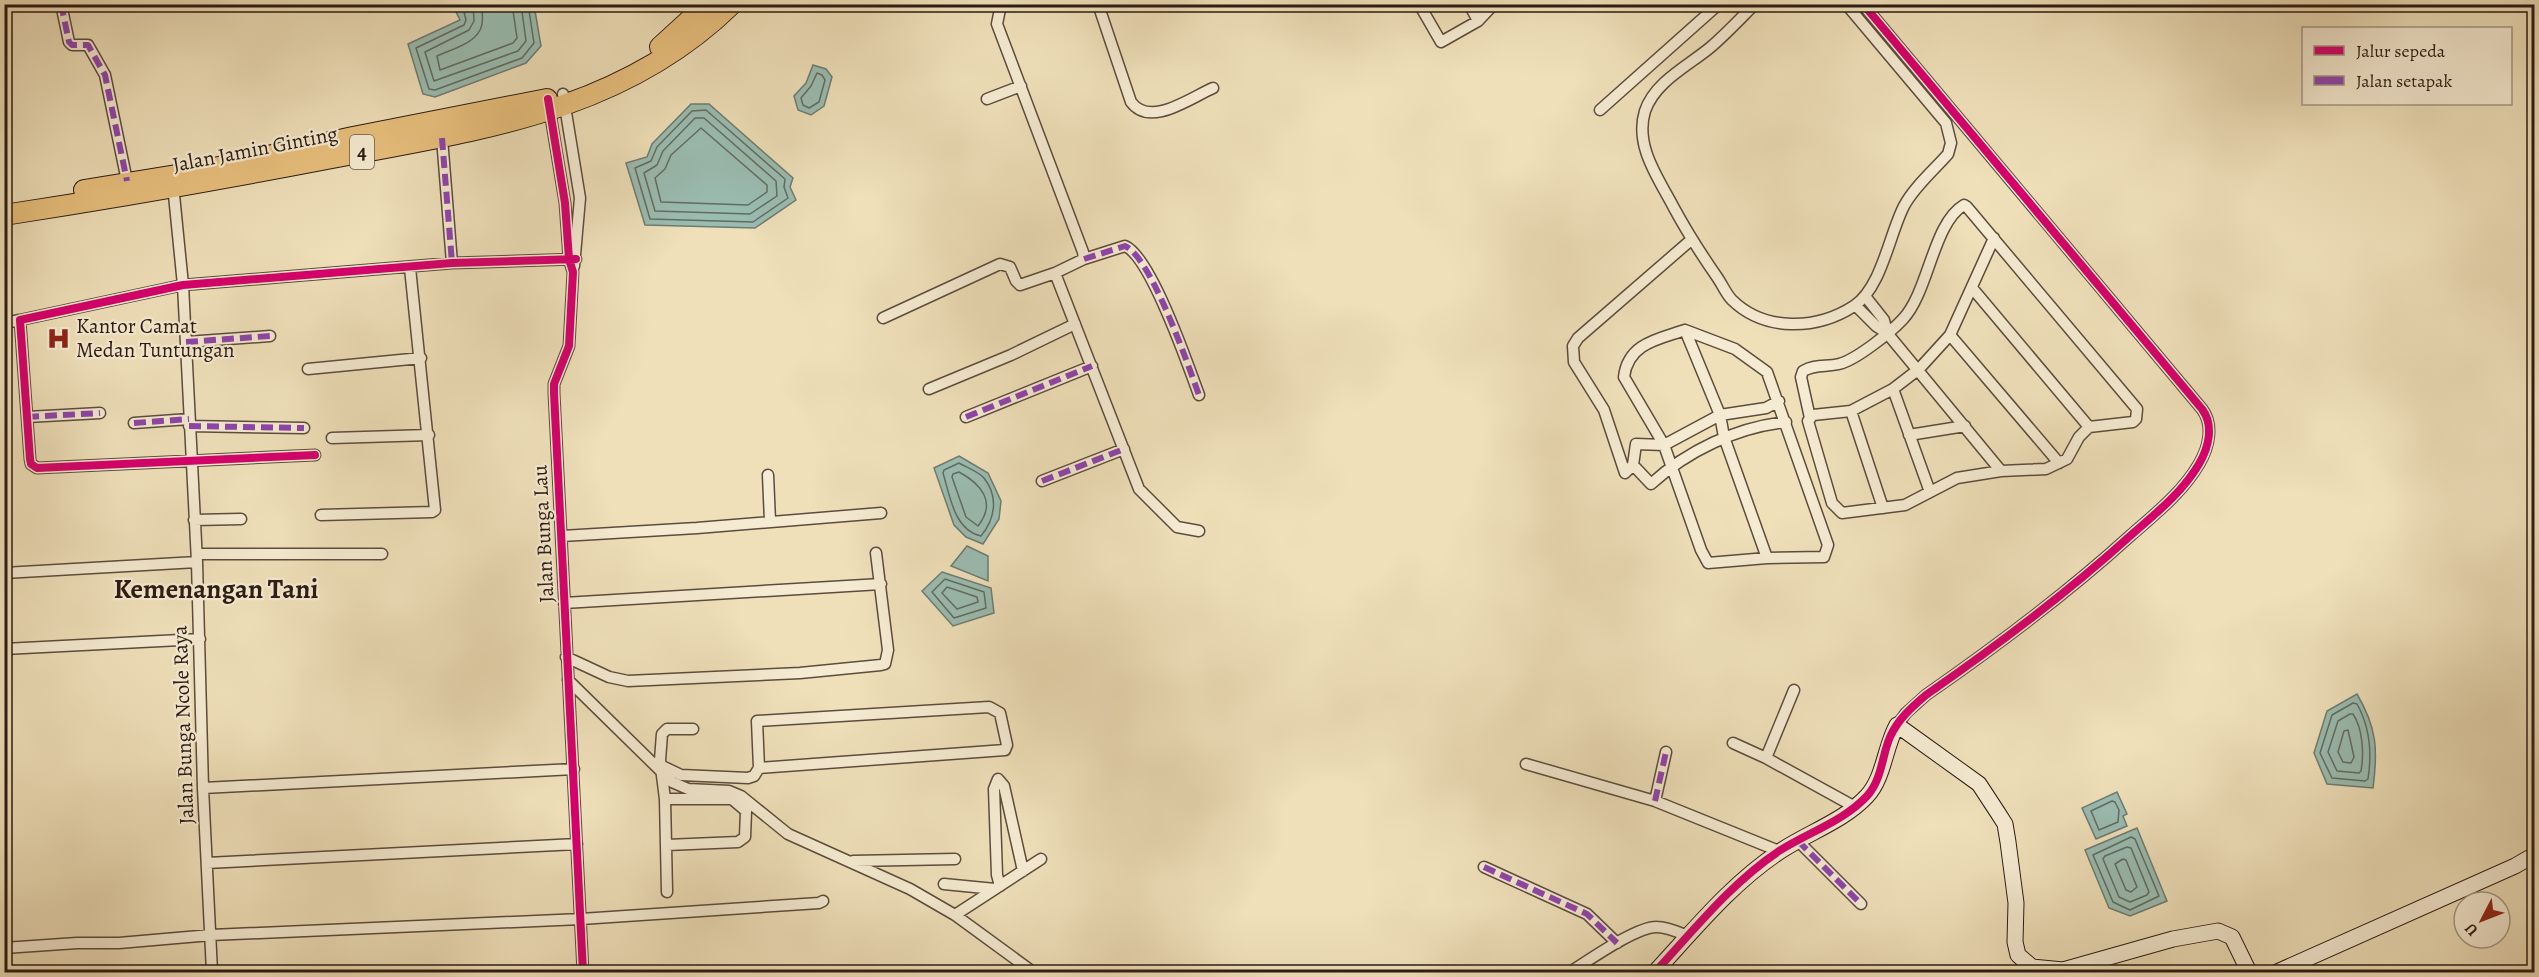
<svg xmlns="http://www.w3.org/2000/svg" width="2539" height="977" font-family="Alegreya,serif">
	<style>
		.water { fill: #9abdb2; stroke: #6e7c72; stroke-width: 1.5 }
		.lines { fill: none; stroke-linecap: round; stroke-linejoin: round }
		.shore { stroke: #626c62; stroke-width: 1.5 }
		.street-casing { stroke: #5c4c3d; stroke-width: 13 }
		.secondary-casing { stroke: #2b1b13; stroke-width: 17 }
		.highway-casing { stroke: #2b1b13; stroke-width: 22 }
		.street { stroke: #f5ebd2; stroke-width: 10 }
		.secondary { stroke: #f5ebd2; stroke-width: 15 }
		.highway { stroke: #e8c07d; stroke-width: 20 }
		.quiet { stroke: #8e44ad; stroke-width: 6; stroke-dasharray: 12 6; stroke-linecap: butt }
		.cycleway-casing { stroke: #f5ebd2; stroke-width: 11 }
		.cycleway { stroke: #d6006c; stroke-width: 8 }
		.labels { text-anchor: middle; stroke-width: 4.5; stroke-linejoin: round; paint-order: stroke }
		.shield { fill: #f5ebd2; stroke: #68594c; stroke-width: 1.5 }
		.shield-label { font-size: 20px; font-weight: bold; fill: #2b1b13 }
		.street-label { font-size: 21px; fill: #2b1b13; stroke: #f5ebd2 }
		.poi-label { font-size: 21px; fill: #2b1b13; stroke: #f5ebd2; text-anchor: start }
		.district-label { font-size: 27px; font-weight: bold; fill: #2b1b13; stroke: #f5ebd2 }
	</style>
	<rect width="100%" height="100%" fill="#efe0ba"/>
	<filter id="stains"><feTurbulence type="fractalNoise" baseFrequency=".00333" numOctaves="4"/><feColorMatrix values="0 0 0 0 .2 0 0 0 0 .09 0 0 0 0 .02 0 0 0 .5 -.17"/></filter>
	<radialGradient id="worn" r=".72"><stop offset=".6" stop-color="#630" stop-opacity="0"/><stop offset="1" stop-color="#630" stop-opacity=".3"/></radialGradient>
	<path class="water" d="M534,5L541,46L526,63L435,97L423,94L408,44L460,20L456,12L461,5Z
		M813,65L826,69L832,77L824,106L811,115L798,110L794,96L806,83Z
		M691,104H709L793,178L790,187L796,200L755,228L645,225L626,163L647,157L652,144Z
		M959,456L988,473L1001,501L999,519L983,544L966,537L954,525L934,468Z
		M967,546L988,556V581L951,566Z
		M942,572L991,588L994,613L953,626L922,591Z
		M2357,694C2377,728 2378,750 2373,788L2327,784L2314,753L2327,711Z
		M2117,792L2127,814L2123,816L2127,826L2096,839L2082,808Z
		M2137,828L2167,901L2130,916L2109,908L2085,850Z"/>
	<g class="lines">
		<path class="shore" d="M466,4L464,12L466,20L464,25L416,48L429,89L435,90L522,58L534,43L528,4
			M473,4L474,21L469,30L425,52L434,81L518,51L526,41L521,4
			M482,4C482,11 483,18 482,24C479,43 452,49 437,56L440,70L513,43L517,38L512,4
			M817,73L822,75L825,80L819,102L809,108L803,105L801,98L811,86Z
			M706,110L785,179L784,187L788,198L753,222L650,219L635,168L651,161L657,147L692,111Z
			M695,118H704L776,181L777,196L750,214L655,211L644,173L657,165L663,151Z
			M701,128L767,185V192L748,205L661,202L655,178L665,169L671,155Z
			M959,463C966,467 979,472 984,478C999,497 995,519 981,536C954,530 950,496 943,473L944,470Z
			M959,472C981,484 997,502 978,526L966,517L952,477L953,474Z
			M945,579L984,592L986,608L954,618L932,592Z
			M947,587L977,597L978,602L957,609L942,593Z
			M2353,703L2357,704C2370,727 2372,753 2368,779L2365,781L2332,778L2320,753L2332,715Z
			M2350,714H2353C2363,729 2364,754 2361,771L2359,773L2337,771L2328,752L2338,721Z
			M2348,730L2354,757L2351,763L2343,762L2338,752L2344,731Z
			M2112,801L2115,802L2119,810L2118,822L2099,830L2091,811Z
			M2131,837L2135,839L2159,896L2130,910L2113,902L2093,855Z
			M2127,847L2131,848L2149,892L2147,895L2130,902L2119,897L2103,859L2105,856Z
			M2123,859L2126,860L2137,887L2131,892L2126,890L2115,864Z"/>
		<defs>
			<path id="street" d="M61,4L69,42L72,45H88L105,75L127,181
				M1001,4L997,24L1083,252L1084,259L1055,273L1139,489L1177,527L1199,531
				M1098,4L1131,102C1150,128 1190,98 1213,88
				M1419,4L1441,42L1478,21L1494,4
				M1469,4L1478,21
				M1755,4C1741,18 1727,33 1712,46C1690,65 1655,81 1645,111C1634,146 1659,179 1674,208C1687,232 1701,254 1717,277C1722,284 1726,294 1732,300C1765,332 1817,330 1854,306C1882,287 1889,235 1904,206C1914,187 1934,170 1948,154L1951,143L1946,123L1846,4
				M1863,4L2202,409C2214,425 2209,447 2199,464C2182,493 2155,514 2130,536C2065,595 1998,645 1926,695L1906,713L1897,725
				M563,94L580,198L574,266
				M987,99L1021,86
				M549,106L565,203L569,259L573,272L569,346L554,384V393L583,972
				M1600,110L1719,4
				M442,138L452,263
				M173,185L183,285L197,562L203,788L212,972
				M1691,240L1578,338L1573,346L1574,362L1604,410L1625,473L1633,465L1636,444L1664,445L1720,415L1766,408L1779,401
				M1084,259L1125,246C1151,257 1188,365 1199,395
				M1973,289L2089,427
				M1865,296L1884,320L1887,333L2001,471
				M1855,305L1876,326L1887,333
				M883,318L1000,264L1010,267L1016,281L1020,285L1055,273
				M4,323L20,320
				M1685,330L1735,349L1767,372L1828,545L1824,557L1767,558L1708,563L1701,550L1664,445L1624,377C1628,343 1659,339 1685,330Z
				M1685,330L1720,415L1724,437L1767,558
				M1950,335L2059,463
				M186,342L270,336
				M308,369L421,358
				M929,389L1011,355L1075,324
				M1893,389L1930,492
				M1851,411L1883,508
				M27,417L100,413
				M966,417L1092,366
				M1810,418L1801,377L1803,371C1815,364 1826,367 1839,364C1856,360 1891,332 1903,319C1929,291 1933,223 1964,205L1967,207L2137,409L2136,419L2133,422L2089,427L2079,437L2067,459L2046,469L2001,471L1957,478L1905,505L1842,513L1832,503L1808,421L1813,415L1851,411L1893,389L1919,369L1950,335L1994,238
				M134,423L189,419
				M189,426L304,428
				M1909,435L1965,426
				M332,438L429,435
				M315,455L37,468L31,464L30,459L20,320L183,285L452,263L576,259
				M1633,465L1651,484C1687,451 1737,427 1786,422
				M768,475L770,521
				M1042,481L1124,449
				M321,515L432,512L435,510L410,268
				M194,520L241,519
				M562,536L697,528L881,513
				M197,554H382
				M4,573L197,562
				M564,603L881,584
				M4,649L200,639
				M566,657L609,677L628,681L800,673L881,665L885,664L888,650L876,553
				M568,680L672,782L688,789L729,791L741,796L788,834L910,889L955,915L1033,972
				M1733,743L1766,758L1855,807
				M1766,758L1794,690
				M1526,764L1655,801L1779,851
				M660,765L681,775L748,778L754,776L759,768L757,721L989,707L1000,713L1007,745L1005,750L759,768
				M203,788L574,769
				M665,799H732L746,811L745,837L738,842L667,845
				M1655,801L1666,752
				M1798,841L1861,904
				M853,861L955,859
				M207,863L577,844
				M1484,867L1587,914L1617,943
				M944,884L995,889
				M1000,886L997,875L994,789L998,779L1004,786L1023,871
				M667,892L665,799L660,760L662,734L667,729H693
				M955,915L1041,859
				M4,948L77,943H119L211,935L581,919L819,903L823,901
				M567,972L583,970
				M1570,972C1588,961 1637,926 1657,927C1667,927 1678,932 1688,936"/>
			<path id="secondary" d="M1655,972C1694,930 1731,884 1779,852C1807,833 1844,821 1867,796C1884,778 1885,746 1897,725L1979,784L1998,813L2005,824L2008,842L2016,903L2015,942L2018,955L2032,967L2063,970L2173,939L2218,931L2232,937L2249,972
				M2277,972L2515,866L2534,855"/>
			<path id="highway" d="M660,47L707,4
				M84,190L201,171L353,137L547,99
				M4,215C114,198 223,179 332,158C477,130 621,113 732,4"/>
		</defs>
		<use href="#street" class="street-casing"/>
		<use href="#secondary" class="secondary-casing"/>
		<use href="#highway" class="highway-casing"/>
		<use href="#street" class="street"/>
		<use href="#secondary" class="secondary"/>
		<use href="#highway" class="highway"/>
		<path class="quiet" d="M61,4L69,42L72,45H88L105,75L127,181
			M442,138L452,263
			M1084,259L1125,246C1151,257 1188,365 1199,395
			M186,342L270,336
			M27,417L100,413
			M966,417L1092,366
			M134,423L189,419
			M189,426L304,428
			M1042,481L1124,449
			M1655,801L1666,752
			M1798,841L1861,904
			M1484,867L1587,914L1617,943"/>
		<defs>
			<path id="cycleway" d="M548,99L565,203L569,259L573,272L569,346L554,384V393L583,972
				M315,455L37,468L31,464L30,459L20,320L183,285L452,263L576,259
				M1655,972C1694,930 1731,883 1779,851C1807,833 1844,821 1867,796C1882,780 1882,755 1890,737C1898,719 1912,707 1926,695C1998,645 2065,595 2130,536C2155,514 2182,493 2199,464C2209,447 2214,425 2202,409L1863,4"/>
		</defs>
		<use href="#cycleway" class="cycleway-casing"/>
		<use href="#cycleway" class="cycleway"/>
	</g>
	<defs>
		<symbol id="hospital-bare" viewBox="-9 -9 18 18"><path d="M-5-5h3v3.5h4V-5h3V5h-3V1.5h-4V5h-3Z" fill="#8f2418" stroke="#f5ebd2" stroke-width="2.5" paint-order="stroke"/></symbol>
	</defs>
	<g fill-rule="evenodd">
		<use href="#hospital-bare" x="42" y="322" width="33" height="33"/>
	</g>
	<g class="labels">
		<rect class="shield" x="350" y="135" width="24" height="34" rx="4.5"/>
		<g class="shield-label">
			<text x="362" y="159">4</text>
		</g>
		<g class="street-label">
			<text transform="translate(255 149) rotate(-11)" y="7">Jalan Jamin Ginting</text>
			<text transform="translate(543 534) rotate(-93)" y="7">Jalan Bunga Lau</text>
			<text transform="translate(183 725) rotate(-92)" y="7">Jalan Bunga Ncole Raya</text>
		</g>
		<g class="poi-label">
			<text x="76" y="333">Kantor Camat<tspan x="76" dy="24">Medan Tuntungan</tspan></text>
		</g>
		<g class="district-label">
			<text x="216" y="598">Kemenangan Tani</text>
		</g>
	</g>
	<rect width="2539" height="977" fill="none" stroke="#efe0ba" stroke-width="24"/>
	<rect x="6" y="6" width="2527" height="965" fill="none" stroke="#2b1b13" stroke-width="3"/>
	<rect x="12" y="12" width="2515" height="953" fill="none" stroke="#2b1b13" stroke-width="1.5"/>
	<rect x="2302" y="27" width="210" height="78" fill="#f5ebd2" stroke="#a49886" stroke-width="1.5"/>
	<rect x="2314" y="46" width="30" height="9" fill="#d6006c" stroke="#a49886" stroke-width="1.5"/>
	<text x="2356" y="57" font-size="18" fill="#2b1b13">Jalur sepeda</text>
	<rect x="2314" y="76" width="30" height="9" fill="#8e44ad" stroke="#a49886" stroke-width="1.5"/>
	<text x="2356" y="87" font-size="18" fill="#2b1b13">Jalan setapak</text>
	<g transform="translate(2482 920) rotate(228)"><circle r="28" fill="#f5ebd2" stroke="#a49886" stroke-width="1.5"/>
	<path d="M0-4.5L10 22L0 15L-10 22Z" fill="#8f2418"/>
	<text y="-9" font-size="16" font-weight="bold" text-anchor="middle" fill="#2b1b13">U</text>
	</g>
	<rect width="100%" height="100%" filter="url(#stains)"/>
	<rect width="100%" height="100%" fill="url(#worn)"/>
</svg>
